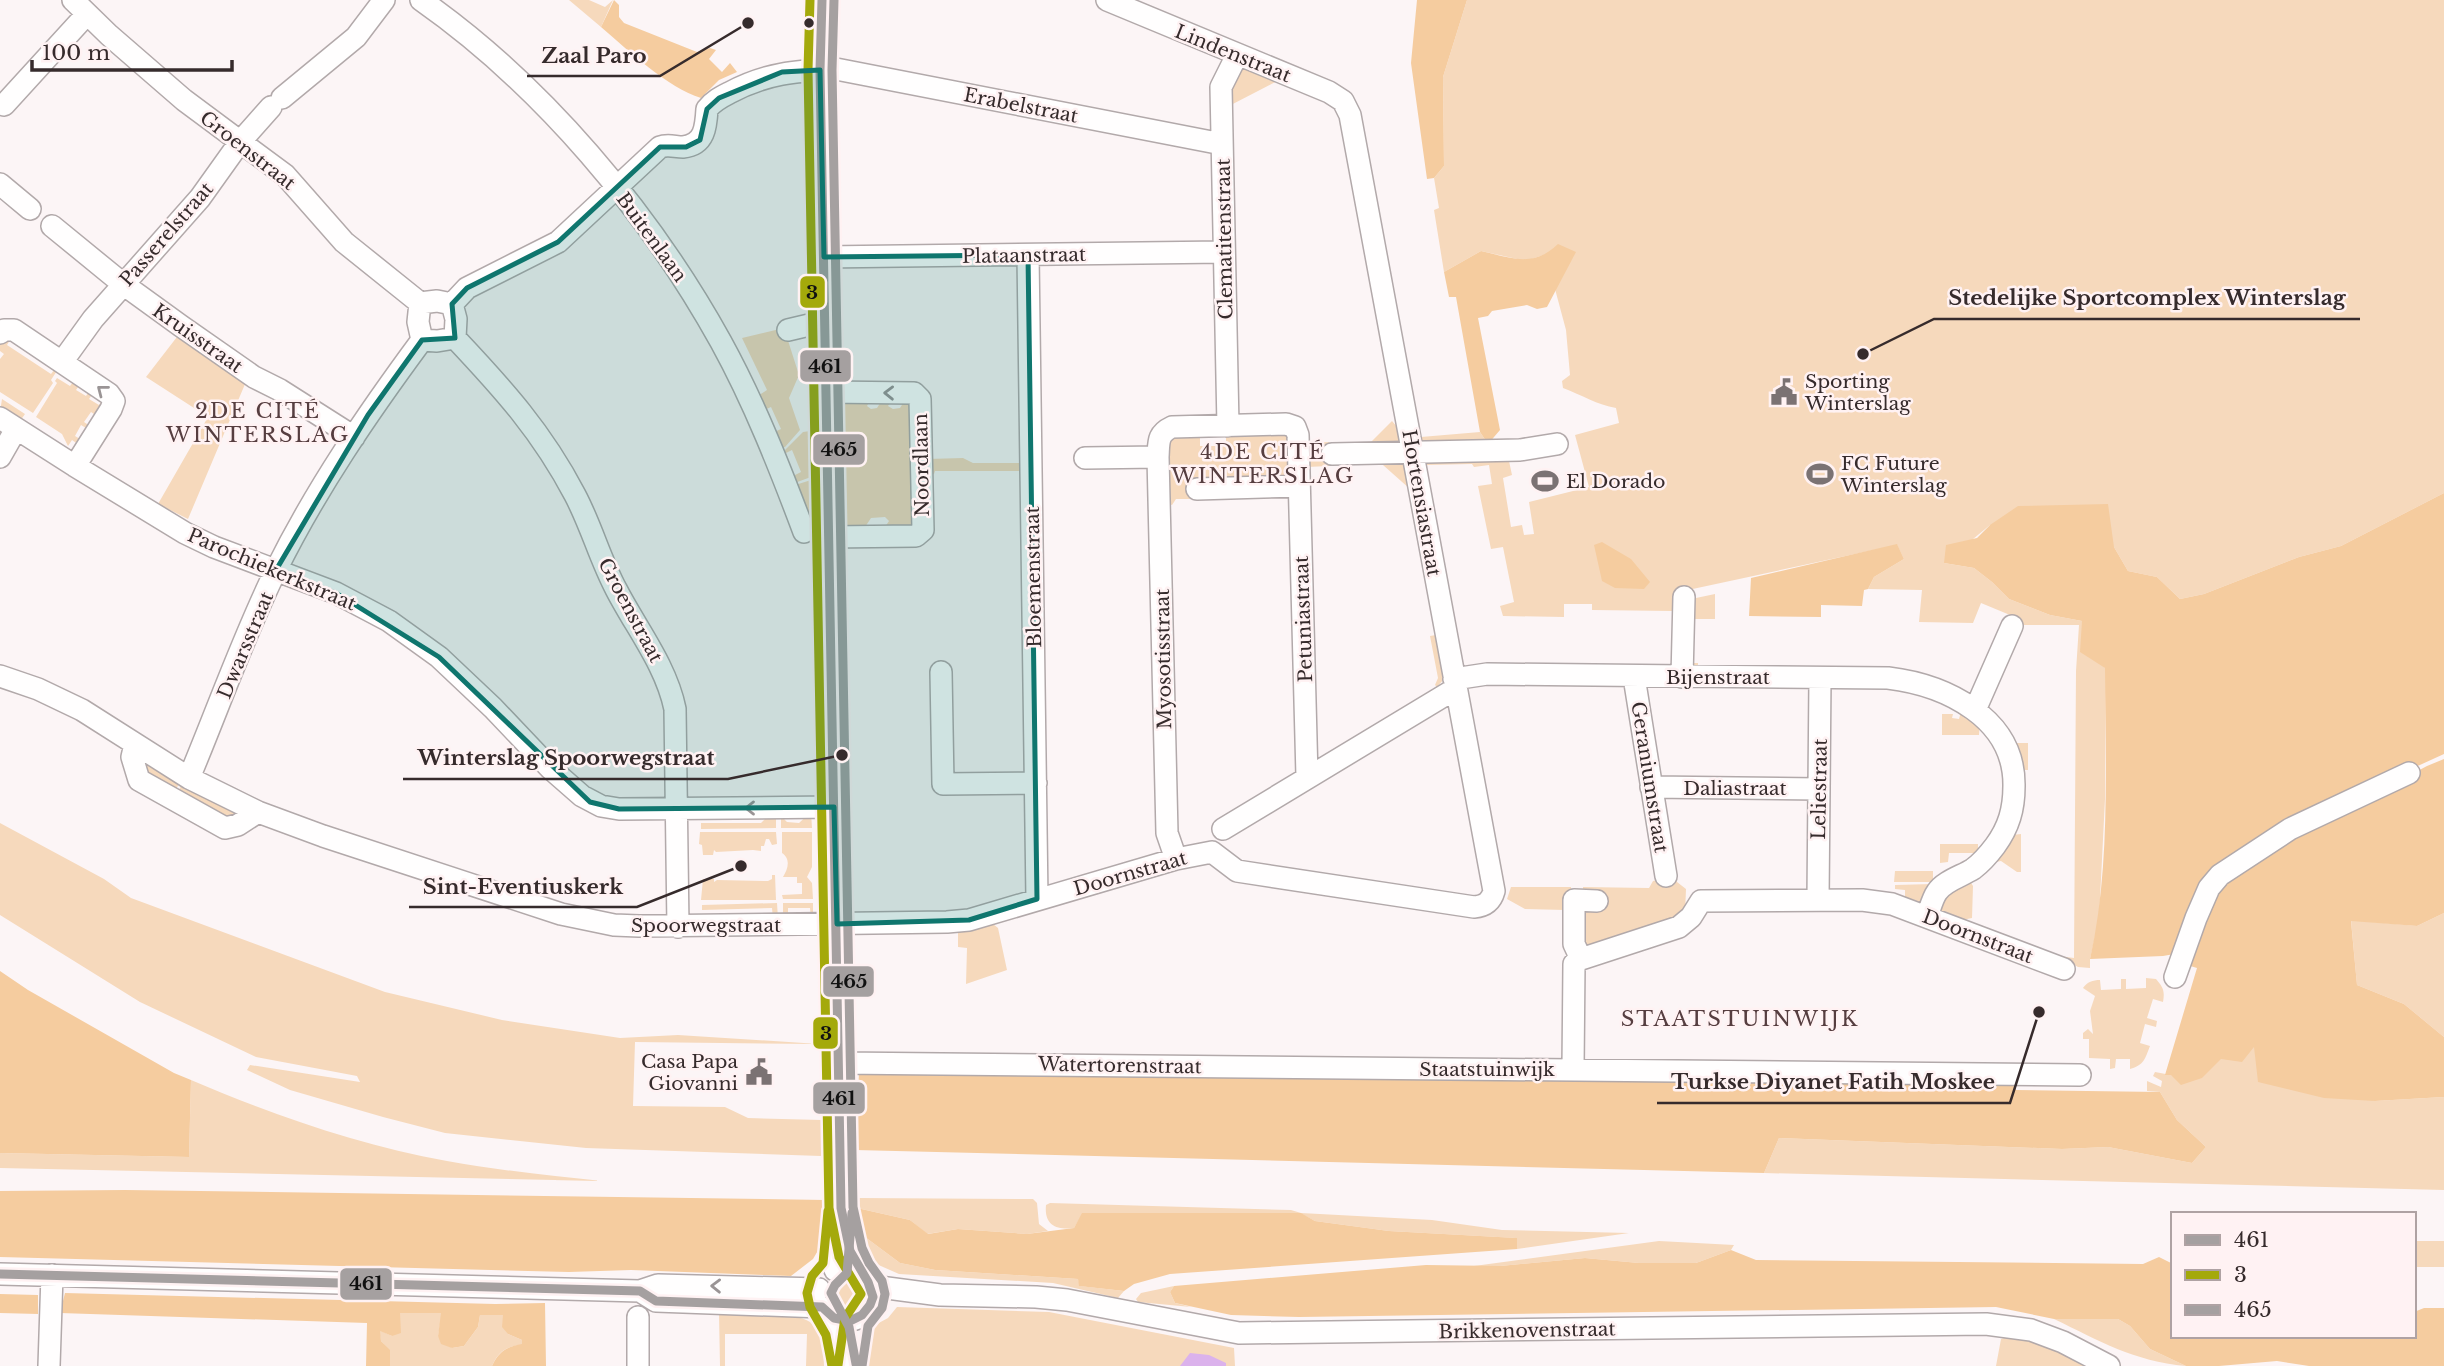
<svg xmlns="http://www.w3.org/2000/svg" width="2444" height="1366" font-family="'Libre Baskerville',serif">
	<style>
		.green { fill: #f6d9bc }
		.forest { fill: #f5cc9f }
		.water { fill: #dbb2ec }
		.lines { fill: none; stroke-linecap: round; stroke-linejoin: round }
		.minor-casing { stroke: #b2a9aa; stroke-width: 24 }
		.minor { stroke: #fffefe; stroke-width: 21 }
		.bus-1-casing { stroke: #fff2f3; stroke-width: 14 }
		.bus-2-casing { stroke: #fff2f3; stroke-width: 14 }
		.bus-3-casing { stroke: #fff2f3; stroke-width: 14 }
		.bus-1 { stroke: #a5a0a0; stroke-width: 9 }
		.bus-2 { stroke: #a4a90b; stroke-width: 9 }
		.bus-3 { stroke: #a5a0a0; stroke-width: 9 }
		.oneway { stroke: #9a9495 }
		.marked { fill: #0f766e; fill-opacity: 0.2; stroke: #0f766e; stroke-width: 5; stroke-linejoin: round }
		.bus-dot { fill: #362b2c; stroke: #fff2f3; stroke-width: 2.5 }
		.labels { text-anchor: middle; stroke-width: 5; stroke-linejoin: round; paint-order: stroke }
		.street-label { font-size: 19px; fill: #362b2c; stroke: #fff2f3 }
		.poi-label { font-size: 19px; fill: #362b2c; stroke: #fff2f3; text-anchor: start }
		.neighbourhood-label { font-size: 21px; letter-spacing: 2px; fill: #563e40; stroke: #fff2f3 }
		.leader { fill: none; stroke: #362b2c; stroke-width: 2.5 }
		.callout-dot { fill: #362b2c; stroke: #fff2f3; stroke-width: 2.5 }
		.callout-label { font-size: 21px; text-anchor: middle; font-weight: bold; fill: #362b2c; stroke: #fff2f3; stroke-width: 5; stroke-linejoin: round; paint-order: stroke }
		.line-badge { stroke: #fff2f3; stroke-width: 2.5 }
		.pale-badge-label { font-size: 19px; text-anchor: middle; font-weight: bold; fill: #111 }
	</style>
	<rect width="100%" height="100%" fill="#fcf5f6"/>
	<path class="green" d="M569,0H589L605,7L613,0L601,27Z
		M1467,0H2444V493L2341,546L2299,557L2204,594L2180,599L2157,577L2128,571L2114,547L1990,525L1944,563L1974,568L1992,582L2009,599L2050,615L2082,621L2105,668V799L2099,919L2090,959V968L2078,967L2059,956L2074,958L2076,671L2079,625H2008L2010,615L1981,603L1973,623L1919,622L1922,590L1868,589L1874,577L1904,559L1897,545L1674,593L1672,611L1592,610V604H1564V617L1503,616L1500,606L1514,602L1503,547L1491,549L1478,486L1492,484L1489,465L1474,467L1472,464L1427,465V459L1509,461L1512,475L1503,478L1511,527L1522,525L1524,535L1534,534L1529,502L1589,487L1575,435L1619,423L1616,408C1597,405 1582,395 1563,388L1562,381L1570,375L1566,330L1555,289L1575,252L1549,253L1526,261L1481,251L1444,272L1434,210L1439,208L1434,178L1444,166L1443,77Z
		M1240,64L1283,78L1227,107V89Z
		M784,328L799,375L789,398L800,430L785,447L780,449L772,433L781,429L771,407L762,411L756,397L767,390L742,338Z
		M180,333L248,377L188,519L158,504L208,417L146,377Z
		M13,335L7,345L51,374L58,365L60,366L51,380L53,383L33,413L0,392V359L4,354L0,351V340Z
		M77,377L83,380L76,390L86,396L92,387L96,389L89,399L99,405L106,396L100,418L91,412L84,422L93,428L91,431L81,425L75,436L85,442L82,447L72,440L68,446L62,434L36,417L57,383L55,381L57,378L70,386Z
		M872,397L867,406L871,409L877,408L884,397H894L888,406L893,409L900,408L907,397L912,399L917,523L909,529L883,530L889,521L885,517L871,518L863,530L847,529L844,400Z
		M2,399L25,414L18,424L0,412Z
		M1392,421L1403,434L1402,445L1375,448L1370,443Z
		M810,431L811,477L789,485L791,477L801,472L792,450L782,455V453L803,432Z
		M1226,432L1291,434L1292,476L1196,499H1176L1172,505L1165,503L1167,436L1200,433V446H1226Z
		M1480,432L1488,444H1423L1421,437Z
		M1329,442V466L1307,467L1306,443Z
		M963,458L973,463H1026L1027,482H1020V471H935L934,474L927,473V459Z
		M1386,458L1408,462L1410,489L1383,465Z
		M811,480L812,529L789,487Z
		M1715,594V619H1688L1687,663H1698V668H1685L1687,618L1690,602L1696,598Z
		M1436,635L1444,679L1437,687L1435,685L1438,678L1430,636Z
		M1962,708L1980,720L1979,735H1942V714H1953L1952,718L1959,719Z
		M2012,743H2028V770H2021Z
		M138,758L180,782L175,791L150,782Z
		M182,784L240,813L236,823L178,792Z
		M811,812L812,828H781V813H791L784,819L787,822L799,823Z
		M771,813H776V828L701,829V823H761Z
		M0,823L104,879L131,898L385,992L502,1020L620,1038L678,1035L819,1044L635,1042L633,1106L725,1107L748,1118L822,1120L821,1156L586,1148L445,1133L383,1117L290,1090L247,1070L250,1065L360,1082L357,1076L256,1057L140,1002L0,915Z
		M700,832H776L777,844L772,845L769,839H766L764,846H761V851L753,850L716,852L714,850L713,855H703L702,845L699,844Z
		M782,832H812V867L807,877L812,883L813,899H783L782,895L802,894V883H797V877H783C788,869 791,859 782,853Z
		M2021,834V872H2017L2001,861L1991,863L2012,835Z
		M1940,844H1978V853H1949L1948,862L1940,863Z
		M1895,871H1933V882H1894Z
		M772,875H775L776,900H701L703,879H714V882L717,880L768,881L772,879Z
		M1676,876L1677,882L1686,889L1685,914L1581,948L1583,887L1649,888L1653,881Z
		M1968,878L1973,886L1972,918L1962,920L1938,913V902Z
		M1933,884L1924,906L1905,902V890L1895,889V885Z
		M1511,887H1571V894L1565,910L1525,909L1507,899Z
		M777,903L778,919H773L772,908L702,910V905Z
		M783,903H813V918H811L810,908H788V918H783Z
		M2444,913V1037L2404,1004L2357,985L2351,920L2417,926Z
		M993,924L998,928L1007,970L966,984L967,948L958,947V931Z
		M2146,978L2156,979C2163,987 2165,991 2163,1002L2153,999L2147,1018L2157,1021L2156,1027L2145,1024L2140,1043L2150,1046C2145,1059 2144,1065 2130,1069V1059H2116L2115,1068L2110,1069V1059L2089,1058V1039H2083V1033L2088,1029L2093,1034L2090,1011L2095,996L2083,988C2087,982 2093,980 2100,980L2101,990L2121,989V979H2126V989L2146,988Z
		M2254,1046L2375,1101L2444,1097V1190L1764,1173L1779,1138L2062,1149L2108,1147L2192,1163L2206,1147L2177,1120L2160,1092L2147,1091V1081L2161,1087L2162,1081L2153,1076L2155,1072L2171,1075Z
		M191,1080C273,1115 359,1145 447,1161C498,1170 551,1176 602,1181L0,1168V1153L189,1157Z
		M857,1198L1033,1199L1037,1203L1039,1224L1048,1231L1027,1234L958,1229L927,1234L910,1220L857,1208Z
		M1050,1203L1291,1210L1301,1213L1432,1220L1502,1230L1629,1233L1517,1249L1516,1238L1389,1231L1315,1221L1300,1213H1083L1074,1228C1056,1230 1044,1225 1046,1205Z
		M861,1234L900,1263L935,1270L1078,1279L1080,1286L1124,1291L1118,1298L1053,1283L899,1274L874,1263Z
		M1659,1241L1734,1245L1731,1250L1696,1263H1639L1585,1258L1500,1266H1474Z
		M2414,1241H2444V1267H2414Z
		M826 1293a18 18 0 1 1 36 0a18 18 0 1 1-36 0Z
		M1174,1286L1170,1292L1175,1303L1191,1307L1138,1302L1136,1299L1141,1293Z
		M897,1307L1049,1312L1234,1348L1235,1366H866L875,1325L888,1318Z
		M399,1312L442,1313L438,1336L452,1348L464,1346L478,1327L480,1315H504L508,1334L522,1340V1345C506,1346 498,1352 492,1366H390V1351L381,1341L379,1330L392,1336Z
		M719,1313L792,1315L793,1317C821,1318 824,1343 824,1366H806L807,1334H725V1366H720Z
		M2054,1319H2118L2130,1326L2150,1349L2186,1366C2133,1361 2100,1341 2054,1319Z
		M2007,1337L2033,1341L2091,1366H1996L2001,1339Z"/>
	<path class="forest" d="M614,0L619,5V17L624,23L697,52L710,48L716,50L709,59L722,72L730,63L737,72L719,80L701,98C668,88 628,50 601,27Z
		M1417,0H1467L1443,77L1444,166L1434,178L1427,179L1411,63Z
		M1558,244L1576,252L1547,307L1537,309L1527,305L1492,311L1488,316L1478,318L1500,430L1488,444L1480,432L1456,297H1449L1444,272L1481,251C1512,258 1533,268 1558,244Z
		M2444,493V754L2297,821L2213,873L2180,953L2163,956L2090,959C2111,866 2105,763 2105,668L2080,652L2082,621L2050,615L2009,599L1992,582L1974,568L1944,563L1946,545L1977,538L1990,525L2018,506L2108,504L2114,547L2128,571L2157,577L2180,599L2204,594L2299,557L2341,546Z
		M1602,542L1631,559L1650,582L1644,589L1615,588L1602,581L1594,545Z
		M1897,544L1904,559L1874,577L1868,589L1864,590L1862,606L1821,605V617L1749,616L1751,578Z
		M2444,759V913L2417,926L2351,921L2357,985L2404,1004L2444,1037V1097L2375,1101L2324,1098L2258,1082L2254,1047L2242,1062L2221,1059L2202,1078L2181,1085L2171,1075H2165L2197,968L2187,965L2214,892L2235,868L2427,766Z
		M0,971L28,990L174,1073L191,1080L189,1157L0,1153Z
		M859,1073L2016,1080V1090L2160,1092L2177,1120L2206,1147L2192,1163L2108,1147L2062,1149L1779,1138L1764,1173L855,1150Z
		M125,1190L826,1200L827,1221L823,1242L813,1259L791,1276L631,1270L569,1272L0,1257V1191Z
		M857,1208L910,1220L928,1234L958,1229L1027,1234L1074,1228L1082,1213H1301L1315,1221L1389,1231L1517,1238V1249L1170,1274L1134,1284L1124,1291L1079,1286L1078,1279L935,1270L900,1263L861,1234Z
		M1731,1250L1756,1260L2143,1264L2159,1257L2173,1264V1336H2414V1312L2424,1308H2444V1366H2309L2277,1361L2219,1366H2186L2150,1349L2130,1326L2118,1319H2054L1996,1307L1299,1317L1231,1315L1175,1303L1170,1292L1174,1286L1426,1265L1500,1266L1585,1258L1639,1263H1696Z
		M65,1293L495,1304L545,1303L546,1366H492C499,1351 506,1347 522,1344V1340L508,1334L502,1327L503,1315H480L478,1327L464,1346L452,1348L441,1344L438,1336L441,1313H400L401,1333L392,1336L380,1331L381,1341L390,1350V1366H366L367,1323L60,1313Z
		M0,1294L38,1295V1314L0,1313Z"/>
	<path class="water" d="M1190,1353L1209,1355L1226,1363V1366H1180Z"/>
	<g class="lines">
		<defs>
			<path id="minor" d="M73,0L109,35L184,100L285,175L344,242L420,303
				M421,0C542,85 649,212 721,342C754,402 780,468 804,532
				M822,0L820,70L841,1208L835,1270
				M282,98L356,37L384,0
				M4,105L87,14
				M0,184L30,209
				M52,226L123,284L181,326L254,377L280,390L354,437
				M1028,255L1037,899
				M824,257L1224,252
				M437,301L452,304L456,319L455,338L437,341L422,340L418,322L420,303Z
				M452,304L467,288L558,242L660,147C668,144 675,147 683,147C705,145 706,126 707,109C713,101 721,97 729,93C766,73 796,71 836,69L1222,144
				M788,330L826,321
				M0,333L4,330H14L109,394L114,401L111,409L75,466
				M455,338C504,390 542,432 575,495C591,525 600,559 616,589C636,628 666,665 675,709L678,927
				M62,362L93,319L200,198L240,142L271,107
				M826,392L914,393L920,399L923,530L916,536L829,537
				M0,418L75,466L185,533L214,547L336,593L389,621L439,657L493,708L550,768L582,796L601,806L619,809L834,807
				M1228,426L1221,87L1237,55
				M1332,454L1520,450L1557,444
				M0,457L16,429
				M1085,458L1158,457
				M1197,489L1299,486
				M941,672L943,784L1036,783
				M0,676L38,689L82,710L189,778L258,812L323,836L561,914L614,925L639,926L947,922L969,920L1176,859L1212,852L1237,871L1474,907C1485,906 1491,902 1494,891L1350,115L1343,101L1329,92L1107,0
				M1634,677L1666,876
				M1682,677L1684,597
				M1454,679L1487,674L1888,678C1946,685 2015,718 2014,786C2014,809 2009,827 1995,846C1989,854 1981,863 1973,869C1962,876 1944,881 1937,892C1932,899 1930,909 1927,917
				M1975,710L2012,626
				M135,744L132,757L139,780L225,828L238,825L258,812
				M189,778C218,709 243,637 276,570C316,489 368,413 422,340
				M1651,787L1819,789
				M1223,829L1455,689
				M1176,859L1167,833L1158,457C1159,442 1157,434 1172,427L1286,424L1295,427L1298,435L1307,777
				M1818,900L1820,678
				M1581,959L1679,927L1691,917L1701,901L1862,900L1892,904L2064,969
				M2175,977L2196,918L2209,888L2220,875L2290,829L2409,773
				M839,1063L2080,1075
				M1573,1069L1574,964L1581,959L1574,944V900L1597,901
				M0,1274L640,1291L658,1285L819,1289
				M872,1286L940,1295L1036,1297L1067,1300L1239,1333L1986,1324L2031,1330L2063,1342L2109,1366
				M640,1291L656,1301L822,1307
				M825,1310L833,1318L836,1327L844,1366
				M638,1317V1366
				M833,1318C842,1321 851,1322 860,1317C871,1310 876,1294 870,1282C866,1276 859,1272 856,1265C850,1252 847,1240 845,1227
				M49,1366L52,1275"/>
		</defs>
		<use href="#minor" class="minor-casing"/>
		<use href="#minor" class="minor"/>
		<defs>
			<path id="bus-1" d="M0,1274L640,1291L656,1301L822,1307L834,1318L850,1321L862,1315L870,1305L873,1297L868,1282L850,1251L841,1208L820,70L822,0"/>
			<path id="bus-2" d="M810,0L808,70L829,1208L839,1257L861,1294L845,1318L838,1365
				M828,1211L823,1263L812,1276L807,1293L810,1307L826,1335L832,1366"/>
			<path id="bus-3" d="M834,0L832,70L853,1207L862,1248L869,1263L882,1281L885,1294L882,1308L868,1326L862,1366
				M852,1213L847,1273L835,1285L831,1293L849,1327L856,1364"/>
		</defs>
		<use href="#bus-1" class="bus-1-casing"/>
		<use href="#bus-2" class="bus-2-casing"/>
		<use href="#bus-3" class="bus-3-casing"/>
		<use href="#bus-1" class="bus-1"/>
		<use href="#bus-2" class="bus-2"/>
		<use href="#bus-3" class="bus-3"/>
	</g>
	<defs><path id="oneway-chevron" d="M-2-3.5L2.5 0L-2 3.5" fill="none" stroke-width="1.6" stroke-linecap="round" stroke-linejoin="round" transform="scale(1.75)"/></defs>
	<g class="oneway">
		<use href="#oneway-chevron" transform="translate(102 390) rotate(-142)"/>
		<use href="#oneway-chevron" transform="translate(889 393) rotate(-179)"/>
		<use href="#oneway-chevron" transform="translate(750 808) rotate(180)"/>
		<use href="#oneway-chevron" transform="translate(716 1286) rotate(-179)"/>
	</g>
	<path class="marked" d="M820,70L824,257L1028,255L1037,899L969,920L837,924L834,807L619,809L590,802L439,657L336,593L276,570L368,415L422,340L455,338L452,304L467,288L558,242L660,147H686L700,140L707,109L719,98L782,72Z"/>
	<defs>
		<symbol id="civic-bare" viewBox="-9 -9 18 18"><path d="M-.6-6.5H3V-4.5H.6V-3L4-1V1h2V6H-6V1h2V-1L-.6-3ZM-1.2 2.5V6h2.4V2.5Z" fill="#7b7273" stroke="#fff2f3" stroke-width="2.5" paint-order="stroke"/></symbol>
		<symbol id="stadium-bare" viewBox="-9 -9 18 18"><path d="M0-5a6.5 5 0 1 0 0 10a6.5 5 0 1 0 0-10ZM-3.5-1.8h7v3.6h-7Z" fill="#7b7273" stroke="#fff2f3" stroke-width="2.5" paint-order="stroke"/></symbol>
	</defs>
	<g fill-rule="evenodd">
		<use href="#civic-bare" x="1765" y="373" width="38" height="38"/>
		<use href="#stadium-bare" x="1801" y="455" width="38" height="38"/>
		<use href="#stadium-bare" x="1526" y="462" width="38" height="38"/>
		<use href="#civic-bare" x="740" y="1053" width="38" height="38"/>
	</g>
	<circle class="bus-dot" cx="809" cy="23" r="6"/>
	<g class="labels">
		<g class="street-label">
			<text transform="translate(1233 53) rotate(22)" y="7">Lindenstraat</text>
			<text transform="translate(1021 105) rotate(11)" y="7">Erabelstraat</text>
			<text transform="translate(248 150) rotate(38)" y="7">Groenstraat</text>
			<text transform="translate(166 234) rotate(-49)" y="7">Passerelstraat</text>
			<text transform="translate(652 237) rotate(54)" y="7">Buitenlaan</text>
			<text transform="translate(1224 239) rotate(-91)" y="7">Clematitenstraat</text>
			<text transform="translate(1024 255) rotate(-1)" y="7">Plataanstraat</text>
			<text transform="translate(198 338) rotate(35)" y="7">Kruisstraat</text>
			<text transform="translate(921 465) rotate(-91)" y="7">Noordlaan</text>
			<text transform="translate(1422 503) rotate(80)" y="7">Hortensiastraat</text>
			<text transform="translate(272 569) rotate(23)" y="7">Parochiekerkstraat</text>
			<text transform="translate(1033 577) rotate(-91)" y="7">Bloemenstraat</text>
			<text transform="translate(631 610) rotate(62)" y="7">Groenstraat</text>
			<text transform="translate(1303 619) rotate(-92)" y="7">Petuniastraat</text>
			<text transform="translate(245 645) rotate(-67)" y="7">Dwarsstraat</text>
			<text transform="translate(1163 659) rotate(-91)" y="7">Myosotisstraat</text>
			<text x="1718" y="684">Bijenstraat</text>
			<text transform="translate(1650 777) rotate(81)" y="7">Geraniumstraat</text>
			<text x="1735" y="795">Daliastraat</text>
			<text transform="translate(1819 789) rotate(-89)" y="7">Leliestraat</text>
			<text transform="translate(1130 873) rotate(-16)" y="7">Doornstraat</text>
			<text x="706" y="932">Spoorwegstraat</text>
			<text transform="translate(1978 936) rotate(21)" y="7">Doornstraat</text>
			<text transform="translate(1120 1065) rotate(1)" y="7">Watertorenstraat</text>
			<text x="1487" y="1076">Staatstuinwijk</text>
			<text transform="translate(1527 1330) rotate(-1)" y="7">Brikkenovenstraat</text>
		</g>
		<g class="poi-label">
			<text x="1805" y="388">Sporting<tspan x="1805" dy="22">Winterslag</tspan></text>
			<text x="1841" y="470">FC Future<tspan x="1841" dy="22">Winterslag</tspan></text>
			<text x="1566" y="488">El Dorado</text>
			<text x="738" y="1068" text-anchor="end">Casa Papa<tspan x="738" dy="22">Giovanni</tspan></text>
		</g>
		<g class="neighbourhood-label">
			<text x="258" y="418">2DE CITÉ<tspan x="258" dy="24">WINTERSLAG</tspan></text>
			<text x="1263" y="459">4DE CITÉ<tspan x="1263" dy="24">WINTERSLAG</tspan></text>
			<text x="1740" y="1026">STAATSTUINWIJK</text>
		</g>
	</g>
	<path class="leader" d="M748 23L660 76H527M1863 354L1934 319H2360M842 755L728 779H403M741 866L637 907H409M2039 1012L2010 1103H1657"/>
	<g class="callout-dot">
		<circle cx="748" cy="23" r="7"/>
		<circle cx="1863" cy="354" r="7"/>
		<circle cx="842" cy="755" r="7"/>
		<circle cx="741" cy="866" r="7"/>
		<circle cx="2039" cy="1012" r="7"/>
	</g>
	<g class="callout-label">
		<text x="594" y="63">Zaal Paro</text>
		<text x="2147" y="305">Stedelijke Sportcomplex Winterslag</text>
		<text x="566" y="765">Winterslag Spoorwegstraat</text>
		<text x="523" y="894">Sint-Eventiuskerk</text>
		<text x="1833" y="1089">Turkse Diyanet Fatih Moskee</text>
	</g>
	<g class="line-badge">
		<rect x="799" y="275" width="27" height="34" rx="7" fill="#a4a90b"/>
		<rect x="799" y="349" width="53" height="34" rx="7" fill="#a5a0a0"/>
		<rect x="812" y="433" width="54" height="33" rx="7" fill="#a5a0a0"/>
		<rect x="822" y="965" width="53" height="33" rx="7" fill="#a5a0a0"/>
		<rect x="812" y="1016" width="27" height="34" rx="7" fill="#a4a90b"/>
		<rect x="812" y="1081" width="54" height="34" rx="7" fill="#a5a0a0"/>
		<rect x="339" y="1267" width="54" height="34" rx="7" fill="#a5a0a0"/>
	</g>
	<g class="pale-badge-label">
		<text x="812" y="299">3</text>
		<text x="825" y="373">461</text>
		<text x="839" y="456">465</text>
		<text x="849" y="988">465</text>
		<text x="826" y="1040">3</text>
		<text x="839" y="1105">461</text>
		<text x="366" y="1290">461</text>
	</g>
	<rect x="2171" y="1212" width="245" height="126" fill="#fff2f3" stroke="#afa2a3" stroke-width="2"/>
	<rect x="2185" y="1235" width="35" height="10" fill="#a5a0a0" stroke="#afa2a3" stroke-width="2"/>
	<text x="2234" y="1247" font-size="21" fill="#362b2c">461</text>
	<rect x="2185" y="1270" width="35" height="10" fill="#a4a90b" stroke="#afa2a3" stroke-width="2"/>
	<text x="2234" y="1282" font-size="21" fill="#362b2c">3</text>
	<rect x="2185" y="1305" width="35" height="10" fill="#a5a0a0" stroke="#afa2a3" stroke-width="2"/>
	<text x="2234" y="1317" font-size="21" fill="#362b2c">465</text>
	<path d="M32 60v10h200v-10" fill="none" stroke="#362b2c" stroke-width="3.5"/>
	<text x="42" y="60" font-size="21" fill="#362b2c" stroke="#fff2f3" stroke-width="5" paint-order="stroke">100 m</text>
</svg>
